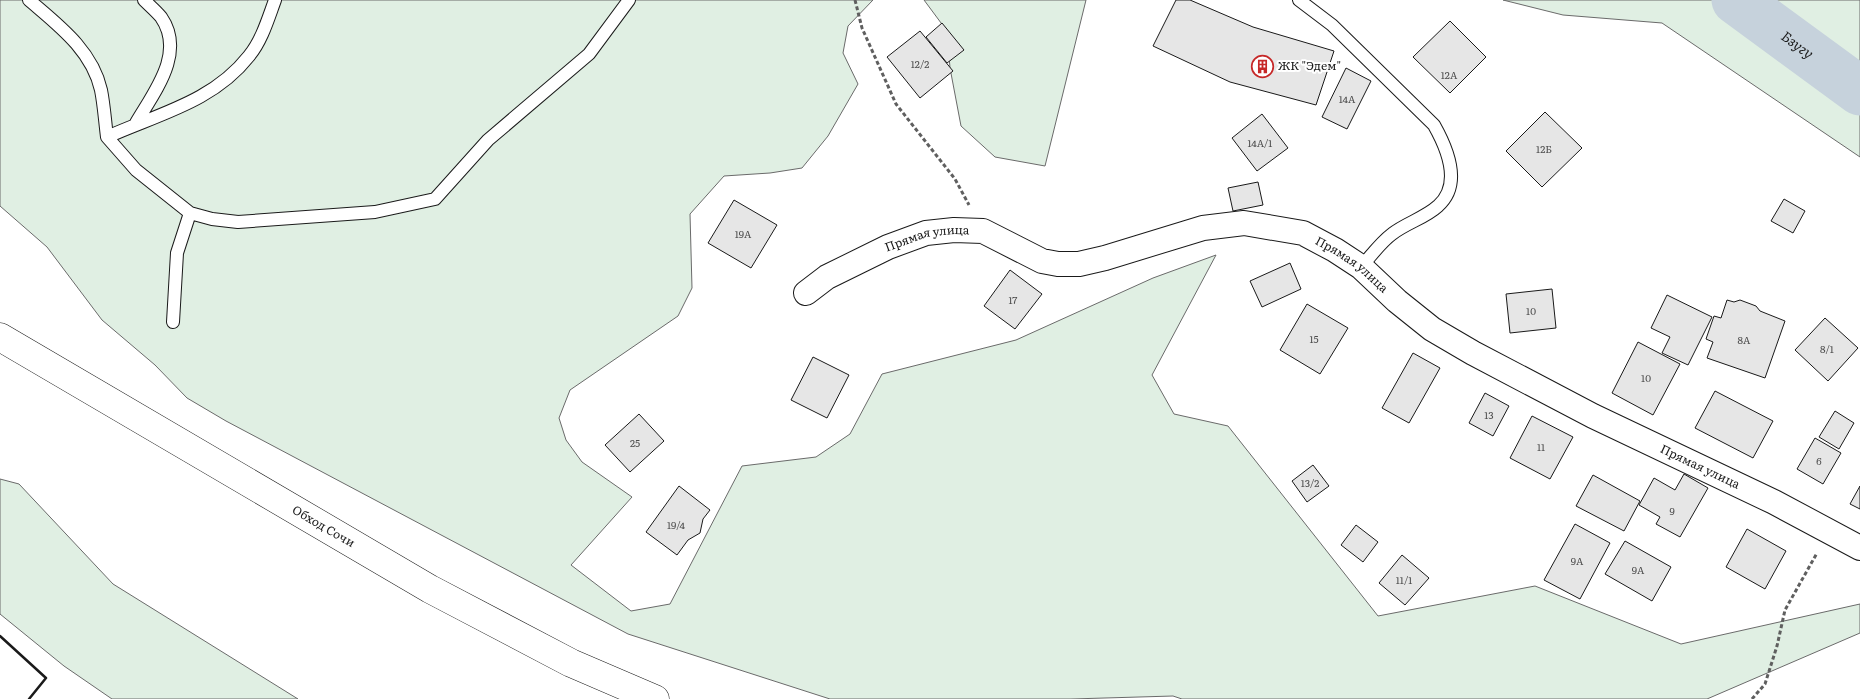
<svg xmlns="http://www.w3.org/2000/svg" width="1860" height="699" font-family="Literata,serif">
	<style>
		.green { fill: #e0efe3; stroke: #6a6a6a }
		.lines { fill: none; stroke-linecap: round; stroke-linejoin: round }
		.river { stroke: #c6d2dc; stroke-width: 49 }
		.building { fill: #e6e6e6; stroke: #1a1a1a }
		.service-casing { stroke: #1a1a1a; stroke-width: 14 }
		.minor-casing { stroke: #1a1a1a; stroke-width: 26 }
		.trunk-casing { stroke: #1a1a1a; stroke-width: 29 }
		.path { stroke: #5f5f5f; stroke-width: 3; stroke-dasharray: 4 2.5; stroke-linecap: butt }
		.service { stroke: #fff; stroke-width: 12 }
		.minor { stroke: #fff; stroke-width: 24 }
		.trunk { stroke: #fff; stroke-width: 28 }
		.wall { stroke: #1a1a1a; stroke-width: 2.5 }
		.labels { text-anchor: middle; stroke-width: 4; stroke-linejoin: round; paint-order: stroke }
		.number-label { font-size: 10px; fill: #4d4d4d }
		.poi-label { font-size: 12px; fill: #1a1a1a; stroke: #fff; text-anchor: start }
		.street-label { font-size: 12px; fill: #1a1a1a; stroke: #fff }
		.water-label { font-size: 14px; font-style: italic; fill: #1a1a1a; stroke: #fff }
	</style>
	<rect width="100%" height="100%" fill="#fff"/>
	<path class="green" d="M0,0H873L848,26L843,53L858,84L828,136L802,168L770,173L724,176L690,214L692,288L678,316L570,390L559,418L566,440L582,462L632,497L571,565L631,611L670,604L742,466L816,457L850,434L882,374L1016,340L1153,278L1216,255L1152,375L1174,414L1228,426L1378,616L1535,586L1681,644L1860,604V633L1707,699H1182L1173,696L1071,699H830L628,634L226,421L187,398L155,365L102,320L47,247L0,206Z
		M924,0H1086L1045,166L995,157L961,126L950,68L947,31Z
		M1503,0H1860V157L1662,23L1563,15Z
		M0,479L19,484L113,584L298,699H112L64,666L0,614Z"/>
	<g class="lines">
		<path class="river" id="s1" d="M1736,0L1860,91"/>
	</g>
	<path class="building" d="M1176,0H1190L1253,27L1334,51L1316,105L1230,82L1153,46Z
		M1450,21L1486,57L1450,93L1413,57Z
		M942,23L964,50L947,63L926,37Z
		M920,31L953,71L920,98L887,57Z
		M1346,68L1371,81L1347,129L1322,117Z
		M1545,112L1582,148L1542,187L1506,151Z
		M1262,114L1288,148L1257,171L1232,138Z
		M1258,182L1263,205L1233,211L1228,188Z
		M1784,199L1805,211L1793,233L1771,221Z
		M734,200L777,225L751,268L708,243Z
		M1290,263L1301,289L1262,307L1250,281Z
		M1010,270L1042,294L1015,329L984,306Z
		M1552,289L1556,328L1510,333L1506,294Z
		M1667,295L1712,317L1688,365L1662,353L1670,337L1651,328Z
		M1727,300L1734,302L1740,300L1756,306L1760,311L1785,321L1765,378L1707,358L1713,342L1706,339L1714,316L1721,318Z
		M1307,304L1348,328L1320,374L1280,350Z
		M1825,318L1858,348L1828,381L1795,350Z
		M1638,342L1680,364L1653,415L1612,393Z
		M1413,353L1440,368L1409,423L1382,408Z
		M813,357L849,375L827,418L791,400Z
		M1715,391L1773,421L1753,458L1695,428Z
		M1485,393L1509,406L1493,436L1469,423Z
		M1835,411L1854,423L1839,449L1819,437Z
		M639,414L664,441L630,472L605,445Z
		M1532,416L1573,437L1550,479L1510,458Z
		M1815,438L1841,453L1823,484L1797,469Z
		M1313,465L1329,486L1307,502L1292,481Z
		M1684,474L1708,488L1680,537L1656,524L1660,517L1639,505L1654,478L1675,490Z
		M1593,475L1640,501L1624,531L1576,506Z
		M679,486L710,510L703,519L700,533L688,540L677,555L646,532Z
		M1860,486V509L1850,504Z
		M1575,524L1610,543L1580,599L1544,580Z
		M1356,525L1378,542L1363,562L1341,545Z
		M1747,529L1786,551L1765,589L1726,567Z
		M1625,541L1671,567L1652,601L1605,574Z
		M1402,555L1429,578L1405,605L1379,583Z"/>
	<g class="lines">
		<defs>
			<path id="service" d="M29,0C58,25 92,50 101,90C104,105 105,121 107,137C158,114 213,102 249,56C262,40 268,19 275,0
				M1299,0L1332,25L1434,125C1447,148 1463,184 1438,206C1425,218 1406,223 1392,234C1380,243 1371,256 1361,267
				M136,123C154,92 186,53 161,17C156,11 149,5 144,0
				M107,137L136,170L190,213L212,219L238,222L375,212L435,199L488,140L589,54L629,0
				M173,322L177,253L190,213"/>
			<g id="minor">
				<path id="s2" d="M806,293L827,277L888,247L926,233L954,230L983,231L1042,261L1058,264H1079L1105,258L1203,228L1244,223L1303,233L1335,250L1361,267L1397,301L1432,329L1473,353L1593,416L1774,502L1860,548"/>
			</g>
			<g id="trunk">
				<path id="s3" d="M0,337L430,589L571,663L655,699"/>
			</g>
		</defs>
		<use href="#service" class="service-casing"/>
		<use href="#minor" class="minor-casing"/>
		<use href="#trunk" class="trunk-casing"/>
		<path class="path" d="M855,0L862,28L896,104L955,179L969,205
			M1752,699L1765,684L1777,646L1785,610L1817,553"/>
		<use href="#service" class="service"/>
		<use href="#minor" class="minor"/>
		<use href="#trunk" class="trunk"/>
		<path class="wall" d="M0,636L46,678L29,699"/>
	</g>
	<defs>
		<symbol id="building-ring" viewBox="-11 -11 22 22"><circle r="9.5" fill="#fff" stroke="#c62828" stroke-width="1.5"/><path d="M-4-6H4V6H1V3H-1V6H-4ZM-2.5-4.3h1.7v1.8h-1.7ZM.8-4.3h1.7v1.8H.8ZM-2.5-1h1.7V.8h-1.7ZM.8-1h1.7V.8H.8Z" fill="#c62828"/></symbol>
	</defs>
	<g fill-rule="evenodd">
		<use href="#building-ring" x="1250" y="54" width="25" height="25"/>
	</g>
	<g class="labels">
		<g class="number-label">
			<text x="920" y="68">12/2</text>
			<text x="1449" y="79">12А</text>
			<text x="1347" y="103">14А</text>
			<text x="1260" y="147">14А/1</text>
			<text x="1544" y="153">12Б</text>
			<text x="743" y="238">19А</text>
			<text x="1013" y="304">17</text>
			<text x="1531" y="315">10</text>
			<text x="1314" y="343">15</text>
			<text x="1744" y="344">8А</text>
			<text x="1827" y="353">8/1</text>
			<text x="1646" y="382">10</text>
			<text x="1489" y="419">13</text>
			<text x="635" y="447">25</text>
			<text x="1541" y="451">11</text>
			<text x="1819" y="465">6</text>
			<text x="1310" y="487">13/2</text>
			<text x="1672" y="515">9</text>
			<text x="676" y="529">19/4</text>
			<text x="1577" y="565">9А</text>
			<text x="1638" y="574">9А</text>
			<text x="1404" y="584">11/1</text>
		</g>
		<g class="poi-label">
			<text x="1278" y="70">ЖК "Эдем"</text>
		</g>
		<g class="street-label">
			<text dy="4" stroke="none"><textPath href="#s2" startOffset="135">Прямая улица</textPath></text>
			<text dy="4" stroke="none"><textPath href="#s2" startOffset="584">Прямая улица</textPath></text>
			<text dy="4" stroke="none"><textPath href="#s2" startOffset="989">Прямая улица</textPath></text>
			<text dy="4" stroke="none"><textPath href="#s3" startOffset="375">Обход Сочи</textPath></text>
		</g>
		<g class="water-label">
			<text dy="5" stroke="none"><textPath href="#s1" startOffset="76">Бзугу</textPath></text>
		</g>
	</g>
</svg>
